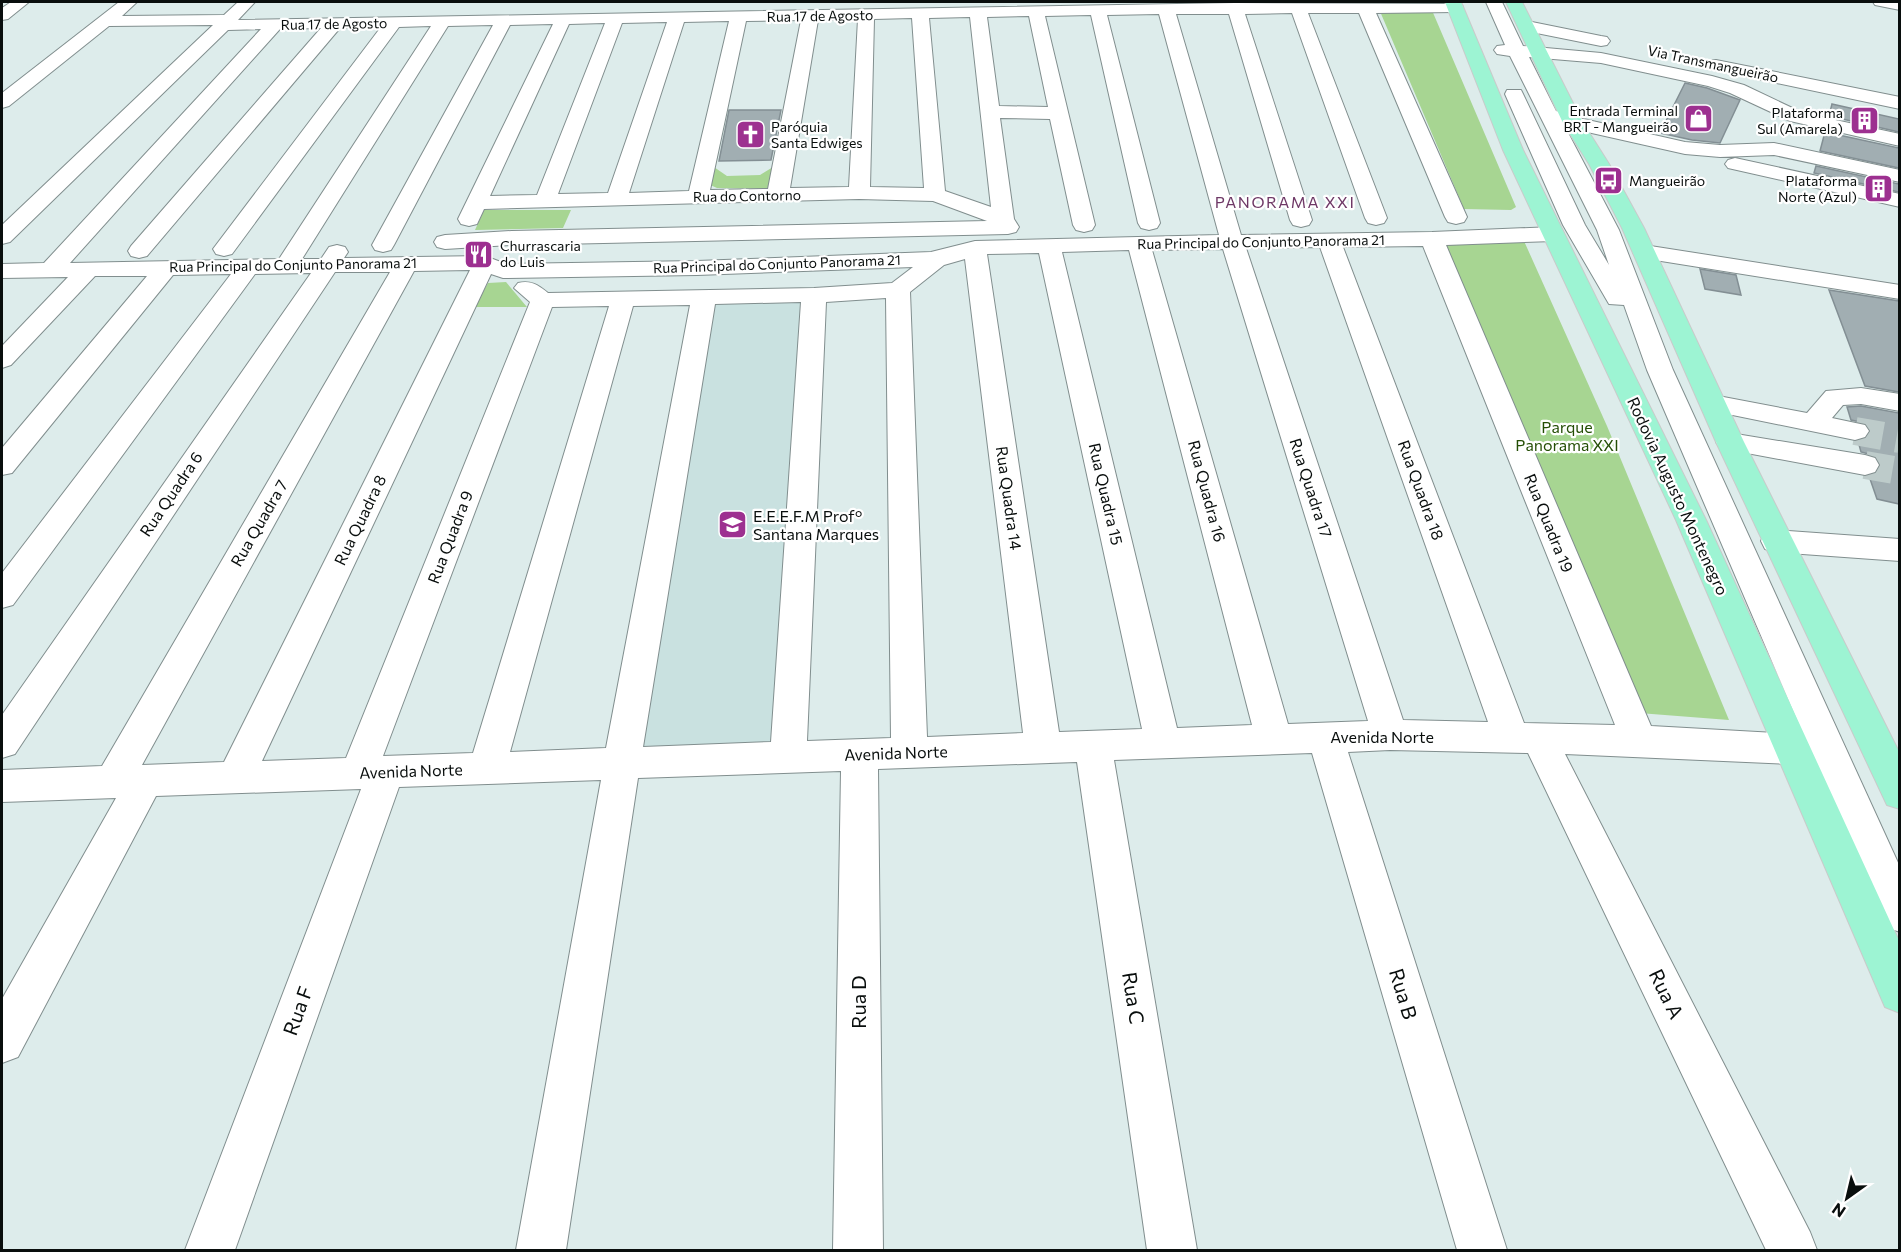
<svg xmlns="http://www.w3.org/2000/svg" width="1901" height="1252" font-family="Commissioner,sans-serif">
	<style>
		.built { fill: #c9e1e0 }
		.green { fill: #a7d592 }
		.building { fill: #a1aeb2; stroke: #838f94; stroke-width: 1.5 }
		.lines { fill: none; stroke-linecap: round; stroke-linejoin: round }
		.minor-tunnel { stroke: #bdcbca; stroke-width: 28; stroke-dasharray: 28 14; stroke-linecap: butt }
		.minor-casing { stroke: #818e8e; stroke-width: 2 }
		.major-casing { stroke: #c9caca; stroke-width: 2 }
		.minor { fill: #fff; fill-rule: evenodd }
		.major { fill: #9df4d3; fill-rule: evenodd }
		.labels { text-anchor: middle; stroke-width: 4.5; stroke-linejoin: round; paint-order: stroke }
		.far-street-label { font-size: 14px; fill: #090e0d; stroke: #fff }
		.far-poi-label { font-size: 14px; fill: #090e0d; stroke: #fff; text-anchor: end }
		.far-quarter-label { font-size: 16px; letter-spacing: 1.5px; fill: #6e3866; stroke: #fff }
		.park-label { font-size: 16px; fill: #244e05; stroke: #fff }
		.street-label { font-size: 16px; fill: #090e0d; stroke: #fff }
		.poi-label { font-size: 16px; fill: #090e0d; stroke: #fff; text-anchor: start }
		.near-street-label { font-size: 20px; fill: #090e0d; stroke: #fff }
	</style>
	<rect width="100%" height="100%" fill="#ddeceb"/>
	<path class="built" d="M708,299H808L780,751L632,763Z"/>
	<path class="green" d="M1431,8L1516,207L1511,210L1464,209L1379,9Z
		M786,159L779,189L717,188L708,184L711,165L727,176L760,175Z
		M484,210H571L563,228L475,230Z
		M1524,241L1607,426L1729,720L1639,713L1440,245Z
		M506,282L527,307H475L488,283Z"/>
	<path class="building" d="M1685,83L1707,88L1740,100L1720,143L1692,140L1660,133Z
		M1832,104L1899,119V132L1829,116Z
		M729,110H781L771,160L719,161Z
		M1825,132L1899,148V168L1820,151Z
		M1816,166L1899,184V192L1814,173Z
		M1700,269L1736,275L1741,295L1705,289Z
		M1829,290L1899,301V392L1865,386Z
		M1861,406L1899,413V504L1877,499L1869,476L1877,473L1881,464L1876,456L1861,452L1858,441L1867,438L1871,430L1865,423L1851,420L1847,407Z"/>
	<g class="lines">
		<path class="minor-tunnel" d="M1855,431L1900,439
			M1865,465L1900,471"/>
		<defs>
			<path id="minor" d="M11,2H29L8,19L2,20V8Z
				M119,2H137L122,16L224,15L238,2H255L238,20L1235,3L1461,4L1463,7L1461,10L1455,12L1376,13L1467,217L1464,222L1456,224L1448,222L1445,217L1359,13H1308L1387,218L1384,223L1376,225L1368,223L1365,218L1292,13L1245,14L1312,220L1309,225L1301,227L1293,225L1290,220L1229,14H1176L1241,235L1432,232L1553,227L1561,229L1564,234L1561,239L1553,241L1446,245L1651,726L1791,734L1804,738L1809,749L1804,760L1791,764L1565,754L1810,1232L1817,1250H1766L1528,753L1390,750L1348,752L1507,1250H1457L1312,753L1114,760L1197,1250H1147L1077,762L878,769L883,1250H833L841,771L638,778L566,1250H516L601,780L399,787L235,1250H185L361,789L156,796L18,1057L2,1063V999L116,798L2,802V770L102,766L390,272H335L15,754L2,758V715L311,273L255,274L13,605L2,608V573L231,274L173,275L12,473L2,475V448L147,276H95L11,365L2,368V346L68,277L2,278V264L44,263L261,29L228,30L10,242L2,244V225L213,25L109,26L9,106L2,108V93ZM1159,14L1219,235L975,241L931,252L697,261L506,264L485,256L344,258L348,252L345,247L337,245L329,247L321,259H302L448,26L493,25L372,245L375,250L383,252L391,250L394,245L510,25L553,24L458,219L461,224L469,226L477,224L484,209L859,199L933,201L987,221L512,231L445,235L437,237L434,242L437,247L445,249L512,245L1008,234L1016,232L1019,227L1014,219L1000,118L1050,119L1073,225L1076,230L1084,232L1092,230L1095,225L1045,16L1091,15L1138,223L1141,228L1149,230L1157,228L1160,223L1107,15ZM1029,16L1048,107L999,106L987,17ZM970,17L991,207L945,191L929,18ZM912,18L924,188L870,187L874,19ZM858,19L849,187L790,188L818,20ZM801,20L768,189L710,190L746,21ZM729,21L689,191L629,193L684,22ZM667,22L608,193L558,194L622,23ZM605,23L537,195L490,196L569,24ZM431,26L279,259L70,263L280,29L321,28L131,246L128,251L131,256L139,258L147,256L340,28L381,27L213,249L216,254L224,256L232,254L399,27ZM1423,246L1615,725L1524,723L1343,247ZM1320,247L1488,722L1403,720L1246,248ZM1223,249L1368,721L1288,724L1152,250ZM1129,250L1252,725L1177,728L1062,252ZM1039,253L1142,729L1059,732L987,254ZM965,259L1023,733L927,737L910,292L944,265ZM913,267L892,283L814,288L548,293C538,285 531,280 518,283L514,288L530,302L346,758L262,761L491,274L503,278L697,275ZM470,270L224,762L142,765L414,271ZM886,298L891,738L807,741L826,302ZM801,302L771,742L643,747L715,304ZM690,305L606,748L510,752L633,306ZM609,306L473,753L383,756L552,307Z
				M1486,2H1502L1523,46L1601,53L1712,76L1744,85L1803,113L1900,134V146L1790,121L1730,93L1708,86L1601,63L1529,57L1556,111L1579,118L1685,142L1720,145L1774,143L1900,170V182L1774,155L1720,157L1685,154L1565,127L1619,230L1673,370L1900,867V932L1886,927L1647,370L1624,305L1609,304L1563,225L1505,94L1507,90H1521L1523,94L1585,225L1609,265L1597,230L1510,56L1497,54L1494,50L1497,46L1505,45Z
				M1873,2H1900V10L1875,5Z
				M1527,21L1601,36L1607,37L1610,41L1607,45L1601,46L1521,30L1519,26Z
				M1716,60L1900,97V109L1710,69L1707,65L1710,61Z
				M1735,158L1900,194V207L1728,168L1725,164L1728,160Z
				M1644,245L1900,285V299L1636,257L1633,252L1636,247Z
				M1861,388L1900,394V411L1861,404L1843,405L1832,418L1865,425L1869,431L1865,437L1855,440L1713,411L1703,409L1700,403L1703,397L1713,395L1807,413L1826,391Z
				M1730,433L1865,455L1875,458L1879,465L1875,472L1865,475L1720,448L1716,442L1720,436Z
				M1776,530L1900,539V561L1776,552L1765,549L1761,541L1765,533Z"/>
			<path id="major" d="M1445,2H1461L1523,150L1706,520L1900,943V1013L1885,1007L1676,520L1503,150Z
				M1506,2H1522L1583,123L1609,164L1644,228L1744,442L1900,754V809L1887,805L1716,442L1622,228L1589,164L1563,123Z"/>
		</defs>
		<use href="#minor" class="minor-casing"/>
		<use href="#major" class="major-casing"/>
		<use href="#minor" class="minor"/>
		<use href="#major" class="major"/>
	</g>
	<defs>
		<symbol id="shop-square" viewBox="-11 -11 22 22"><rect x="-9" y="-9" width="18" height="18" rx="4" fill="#9d3090" stroke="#fff"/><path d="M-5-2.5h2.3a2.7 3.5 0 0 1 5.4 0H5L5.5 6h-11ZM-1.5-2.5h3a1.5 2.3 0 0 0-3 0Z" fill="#fff"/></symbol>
		<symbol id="building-square" viewBox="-11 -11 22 22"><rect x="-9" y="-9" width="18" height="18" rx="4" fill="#9d3090" stroke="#fff"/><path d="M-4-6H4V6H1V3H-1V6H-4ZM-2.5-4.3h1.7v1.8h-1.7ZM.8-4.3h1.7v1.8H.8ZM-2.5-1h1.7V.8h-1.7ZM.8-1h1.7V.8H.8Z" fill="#fff"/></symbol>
		<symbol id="church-square" viewBox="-11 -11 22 22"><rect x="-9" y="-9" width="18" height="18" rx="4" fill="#9d3090" stroke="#fff"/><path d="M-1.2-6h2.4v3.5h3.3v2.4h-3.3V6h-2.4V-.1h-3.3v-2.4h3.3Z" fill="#fff"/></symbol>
		<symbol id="bus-square" viewBox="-11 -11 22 22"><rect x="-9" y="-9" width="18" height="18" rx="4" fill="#9d3090" stroke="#fff"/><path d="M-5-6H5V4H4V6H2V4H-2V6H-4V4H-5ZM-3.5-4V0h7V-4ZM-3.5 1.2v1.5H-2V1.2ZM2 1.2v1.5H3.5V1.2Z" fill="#fff"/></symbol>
		<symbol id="restaurant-square" viewBox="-11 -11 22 22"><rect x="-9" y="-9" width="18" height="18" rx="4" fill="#9d3090" stroke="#fff"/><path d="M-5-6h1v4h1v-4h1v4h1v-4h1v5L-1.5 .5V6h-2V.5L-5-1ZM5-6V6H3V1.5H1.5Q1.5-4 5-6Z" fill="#fff"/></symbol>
		<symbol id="school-square" viewBox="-11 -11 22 22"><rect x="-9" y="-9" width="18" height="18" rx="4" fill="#9d3090" stroke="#fff"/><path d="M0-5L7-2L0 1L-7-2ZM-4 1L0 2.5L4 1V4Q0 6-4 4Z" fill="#fff"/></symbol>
	</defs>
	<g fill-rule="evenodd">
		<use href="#shop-square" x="1682" y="102" width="33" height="33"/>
		<use href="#building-square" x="1848" y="104" width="33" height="33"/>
		<use href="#church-square" x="734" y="118" width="33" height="33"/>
		<use href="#bus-square" x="1592" y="164" width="33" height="33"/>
		<use href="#building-square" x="1862" y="172" width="33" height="33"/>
		<use href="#restaurant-square" x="462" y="238" width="33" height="33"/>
		<use href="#school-square" x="716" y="508" width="33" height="33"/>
	</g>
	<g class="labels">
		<g class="far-street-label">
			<text transform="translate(820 16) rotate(-1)" y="5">Rua 17 de Agosto</text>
			<text transform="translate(334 24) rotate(-1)" y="5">Rua 17 de Agosto</text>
			<text transform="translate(1713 64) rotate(12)" y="5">Via Transmangueirão</text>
			<text transform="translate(747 196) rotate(-1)" y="5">Rua do Contorno</text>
			<text transform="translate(1261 242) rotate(-1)" y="5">Rua Principal do Conjunto Panorama 21</text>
			<text transform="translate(777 264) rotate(-2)" y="5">Rua Principal do Conjunto Panorama 21</text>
			<text transform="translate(293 265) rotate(-1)" y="5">Rua Principal do Conjunto Panorama 21</text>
		</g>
		<g class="far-poi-label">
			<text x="1678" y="116">Entrada Terminal<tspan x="1678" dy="16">BRT - Mangueirão</tspan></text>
			<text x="1843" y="118">Plataforma<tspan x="1843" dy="16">Sul (Amarela)</tspan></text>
			<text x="771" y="132" text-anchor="start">Paróquia<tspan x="771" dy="16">Santa Edwiges</tspan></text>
			<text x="1629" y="186" text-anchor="start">Mangueirão</text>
			<text x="1857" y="186">Plataforma<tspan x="1857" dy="16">Norte (Azul)</tspan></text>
			<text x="500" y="251" text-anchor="start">Churrascaria<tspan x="500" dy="16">do Luis</tspan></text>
		</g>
		<g class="far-quarter-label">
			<text x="1285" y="208">PANORAMA XXI</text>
		</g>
		<g class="park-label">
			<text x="1567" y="433">Parque<tspan x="1567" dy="18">Panorama XXI</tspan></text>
		</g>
		<g class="street-label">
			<text transform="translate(1311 488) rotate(72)" y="6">Rua Quadra 17</text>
			<text transform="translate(1421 490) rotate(70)" y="6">Rua Quadra 18</text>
			<text transform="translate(1207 491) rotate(75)" y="6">Rua Quadra 16</text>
			<text transform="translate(171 494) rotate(-56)" y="6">Rua Quadra 6</text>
			<text transform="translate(1106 494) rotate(77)" y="6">Rua Quadra 15</text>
			<text transform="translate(1678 496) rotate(65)" y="6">Rodovia Augusto Montenegro</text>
			<text transform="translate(1009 498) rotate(82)" y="6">Rua Quadra 14</text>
			<text transform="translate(360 520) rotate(-64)" y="6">Rua Quadra 8</text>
			<text transform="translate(259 523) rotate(-60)" y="6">Rua Quadra 7</text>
			<text transform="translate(1549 523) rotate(68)" y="6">Rua Quadra 19</text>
			<text transform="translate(450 537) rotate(-69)" y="6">Rua Quadra 9</text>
			<text x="1382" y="743">Avenida Norte</text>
			<text transform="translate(896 753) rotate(-2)" y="6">Avenida Norte</text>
			<text transform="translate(411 771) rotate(-2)" y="6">Avenida Norte</text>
		</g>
		<g class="poi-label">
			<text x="753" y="522">E.E.E.F.M Profº<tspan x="753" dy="18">Santana Marques</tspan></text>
		</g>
		<g class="near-street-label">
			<text transform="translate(1403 994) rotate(73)" y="7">Rua B</text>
			<text transform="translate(1666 994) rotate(64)" y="7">Rua A</text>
			<text transform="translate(1133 998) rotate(81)" y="7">Rua C</text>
			<text transform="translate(859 1002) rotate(-90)" y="7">Rua D</text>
			<text transform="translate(298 1011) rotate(-70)" y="7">Rua F</text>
		</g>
	</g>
	<rect width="1901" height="1252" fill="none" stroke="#090e0d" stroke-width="6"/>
	<g transform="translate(1847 1198) rotate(214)" stroke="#ffffff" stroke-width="4.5" paint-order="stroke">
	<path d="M0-4.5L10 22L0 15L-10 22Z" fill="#090e0d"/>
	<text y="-9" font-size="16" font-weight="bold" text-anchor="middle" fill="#090e0d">N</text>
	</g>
</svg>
